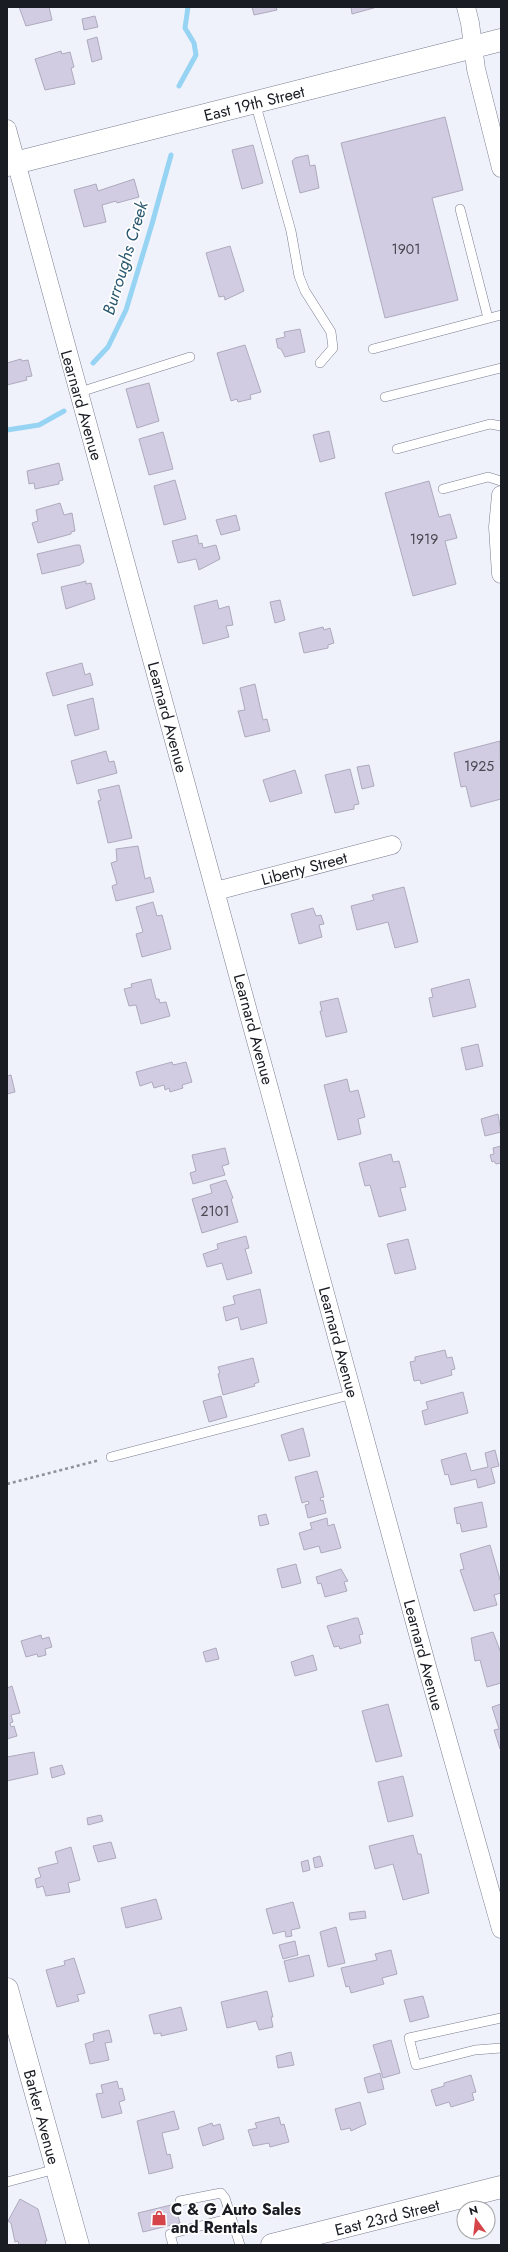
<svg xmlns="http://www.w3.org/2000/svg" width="508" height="2252" font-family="Jost,sans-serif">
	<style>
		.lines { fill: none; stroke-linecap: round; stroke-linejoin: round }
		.stream { stroke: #97d4f3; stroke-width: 5 }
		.building { fill: #d1cce1; stroke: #aeaabe }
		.lane-casing { stroke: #797e91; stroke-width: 10 }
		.street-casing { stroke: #797e91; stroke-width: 19 }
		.secondary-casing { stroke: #797e91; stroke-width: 23 }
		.primary-casing { stroke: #797e91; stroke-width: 23 }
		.path { stroke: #90929a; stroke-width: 2.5; stroke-dasharray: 3 3; stroke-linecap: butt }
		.lane { stroke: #fff; stroke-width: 9 }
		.street { stroke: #fff; stroke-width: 18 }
		.secondary { stroke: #fff; stroke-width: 22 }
		.primary { stroke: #fff; stroke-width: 22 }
		.labels { text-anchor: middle; stroke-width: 3.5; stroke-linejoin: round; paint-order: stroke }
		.number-label { font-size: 14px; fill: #484852 }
		.street-label { font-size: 16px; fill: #1a1c23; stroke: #fff }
		.poi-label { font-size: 16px; font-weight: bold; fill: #1a1c23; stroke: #fff; text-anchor: start }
		.water-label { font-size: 17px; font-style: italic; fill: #2b5970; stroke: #fff }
	</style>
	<rect width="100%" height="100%" fill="#f0f2fb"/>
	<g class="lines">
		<path class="stream" d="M179,86L196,55L194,43L185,28L188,7
			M93,363L108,347L126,310L152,224L171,155
			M7,430L39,425L64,411"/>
	</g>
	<path class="building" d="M19,7H49L52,20L26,26Z
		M252,7H276L277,10L254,15Z
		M351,7H377L352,14Z
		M95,16L98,27L84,30L82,19Z
		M97,37L102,59L92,62L87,40Z
		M61,51L62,54L70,52L74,67L71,68L75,84L45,90L35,59Z
		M445,117L463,190L432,198L458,300L385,318L341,143Z
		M253,145L263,183L242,189L232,150Z
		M308,155L310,166L315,165L319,188L300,193L292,161L295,158Z
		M134,179L139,197L117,203L116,201L102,205L106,222L84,227L74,190L96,184L98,191Z
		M230,246L244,291L225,300L224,296L219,297L206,253Z
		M300,329L305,352L285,357L281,349L278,348L276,339L285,337L284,332Z
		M245,345L261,392L250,395L251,399L238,402L237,399L231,401L217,353Z
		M21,359L22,361L28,360L32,376L26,377L27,380L7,385V363Z
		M149,383L159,421L137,428L126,389Z
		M329,431L335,458L320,462L313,435Z
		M163,432L173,469L149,475L139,439Z
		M59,463L63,480L59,481V484L35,489L34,483L29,484L27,471Z
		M175,480L186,519L164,525L154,486Z
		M429,481L439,517L450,514L457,538L445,541L456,584L413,596L385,493Z
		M60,503L64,515L72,513L75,531L71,532V534L38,543L32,523L38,521L36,510Z
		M236,515L240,530L221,535L216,520Z
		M197,535L199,544L202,543L203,548L216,545L220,559L199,570L196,559L178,563L172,541Z
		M76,545H80L84,562L80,565L42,574L37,554Z
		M86,581V584L91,583L95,599L66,609L61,587Z
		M217,600L219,609L229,606L233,625L226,626L229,637L203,644L194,606Z
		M280,600L285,620L275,623L270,602Z
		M323,627L324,630L330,628L334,643L328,645V648L304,653L299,633Z
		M82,663L85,675L90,673L93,685L53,696L46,673Z
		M255,684L263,720L267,719L270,731L245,737L238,711L245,710L240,688Z
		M93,698L99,729L75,736L67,705Z
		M500,741L501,799L471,807L466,786L461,787L454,753Z
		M106,751L109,762L114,761L117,773L77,784L71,761Z
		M369,765L374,786L362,789L357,767Z
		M350,769L359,804L354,805V809L335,813L325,775Z
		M295,770L302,793L270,802L263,780Z
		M119,785L132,838L108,843L98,801L101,800L98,790Z
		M138,846L145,879L150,877L154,892L116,901L112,886L117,884L111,863L117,861L116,849Z
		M404,887L418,942L395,948L388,922L357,930L351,906L374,900L372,895Z
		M153,902L157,916L162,915L171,949L142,957L136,934L143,932L136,907Z
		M313,908L316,916L321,915L324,924L319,925L322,937L299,944L291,914Z
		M151,979L156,999H159L160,1003L166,1002L170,1016L141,1024L136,1005L129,1006L124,989L132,987L131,984Z
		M469,979L476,1007L433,1017L429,998L433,997L431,989Z
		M338,998L347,1032L326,1037L320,1011H322L320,1002Z
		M478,1044L483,1066L466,1070L461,1048Z
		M172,1062L173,1065L186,1062L192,1082L182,1085L183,1088L170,1092L169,1088L165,1090L164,1085L154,1088L152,1082L140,1086L136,1072Z
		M11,1075L15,1092L7,1094V1076Z
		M347,1079L350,1092L358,1090L365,1117L358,1119L361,1134L338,1140L324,1085Z
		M498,1114L501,1132L485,1136L481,1119Z
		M501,1146V1163L496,1164L494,1161L492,1162L490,1155L494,1154L493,1148Z
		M225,1148L229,1164L222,1166L225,1175L193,1184L190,1173L196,1171L192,1155Z
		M391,1154L393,1162L399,1161L406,1187L400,1188L406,1210L379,1217L370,1185L365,1186L359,1163Z
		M226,1180L233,1198L231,1199L238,1222L202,1233L192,1199L212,1193L210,1185Z
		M246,1236L249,1248L245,1249L252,1273L227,1280L222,1263L207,1267L203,1254L218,1249L217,1244Z
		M408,1239L416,1269L395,1274L387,1244Z
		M260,1289L267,1323L241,1330L238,1317L226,1321L223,1307L235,1304L233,1296Z
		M445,1350L447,1358L452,1357L455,1369L451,1370L452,1375L421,1384L420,1380L414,1381L410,1362L415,1361V1357Z
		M253,1358L259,1382L254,1384L255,1386L223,1395L218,1374L220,1373L218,1367Z
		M463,1392L468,1413L425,1425L422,1411L428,1409L426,1402Z
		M221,1396L227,1417L209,1422L203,1401Z
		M303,1428L310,1456L289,1461L281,1435Z
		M495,1450L499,1466L491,1468L495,1483L478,1488L476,1479L451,1485L448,1474L445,1475L441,1460L466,1453L471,1471L488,1467L485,1453Z
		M317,1471L324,1497L320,1498L321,1501L323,1500L326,1513L308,1518L305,1505L309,1504L308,1501L302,1503L295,1477Z
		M482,1502L487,1527L462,1532L460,1523L457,1524L454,1508Z
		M266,1514L269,1524L260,1526L258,1516Z
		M327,1518L328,1526L334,1524L341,1548L321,1553L319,1546L304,1550L299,1533L312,1529L310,1523Z
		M490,1545L501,1583V1593L494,1595L497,1605L474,1611L460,1570L464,1569L460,1554Z
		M296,1564L301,1583L282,1588L277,1569Z
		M341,1569L348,1581L344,1582L347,1591L325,1597L321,1583L318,1584L316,1577Z
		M355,1618H358L363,1634L359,1635L361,1643L340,1649L339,1646L334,1647L327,1626Z
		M493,1632L501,1653V1683L487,1687L480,1660L475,1661L471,1638Z
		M41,1635L42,1639L49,1637L52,1647L45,1649L46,1655L38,1657L37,1654L26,1657L21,1641Z
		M216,1648L219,1659L206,1662L203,1652Z
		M313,1655L317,1670L295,1676L291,1662Z
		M12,1686L20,1713L11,1715L13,1722L10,1723L11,1727L14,1726L17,1736L7,1739V1688Z
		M388,1704L402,1756L376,1762L362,1711Z
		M501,1704V1748L500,1749L494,1730L499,1729L492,1707Z
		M34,1752L38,1774L7,1781V1757Z
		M62,1765L65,1774L52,1778L50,1768Z
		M403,1776L413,1816L388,1822L378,1782Z
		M101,1815L103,1821L88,1825L87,1818Z
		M413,1835L418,1854H421L429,1893L403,1900L393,1864L375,1869L369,1846Z
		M111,1842L116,1858L98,1862L93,1846Z
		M71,1847L80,1880L68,1883L70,1892L46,1896L43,1886L37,1888L35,1879L41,1877L38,1868L58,1863L55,1852Z
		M320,1856L323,1866L315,1868L313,1858Z
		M308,1860L310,1870L303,1872L301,1862Z
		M156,1899L162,1919L126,1928L121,1908Z
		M293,1902L300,1928L291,1930L292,1936L286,1937L285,1931L273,1934L266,1909Z
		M365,1911L366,1918L350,1920L349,1913Z
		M336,1927L345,1963L328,1967L320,1932Z
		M295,1941L298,1955L283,1959L279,1945Z
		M391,1950L397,1974L382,1978L384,1984L351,1993L349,1986L346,1987L341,1968L377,1960L375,1954Z
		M309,1955L314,1976L289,1982L284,1961Z
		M74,1958L85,1993L77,1995L79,2001L57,2007L46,1970L65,1965L64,1961Z
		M267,1991L273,2017H271L273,2027L259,2030L256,2021L227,2028L221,2002Z
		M423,1996L429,2017L410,2022L404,2000Z
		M181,2007L187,2030L161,2036V2033L154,2034L149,2015Z
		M109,2030L112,2042L105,2043L109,2060L90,2064L85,2044L94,2041L93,2034Z
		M391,2040L400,2073L383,2078L373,2045Z
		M291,2052L294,2065L278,2068L276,2056Z
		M380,2073L384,2089L368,2093L364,2078Z
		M471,2075L476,2092L472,2093L474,2100L451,2107L449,2102L436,2106L431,2090L444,2086V2083Z
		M117,2081L119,2089L122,2088L125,2100L119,2102L122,2113L102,2118L96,2094L103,2093L101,2085Z
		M360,2102L366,2124L351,2131L350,2128L341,2130L335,2109Z
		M174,2111L179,2129L162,2133L167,2155L170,2154L173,2168L149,2174L137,2121Z
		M279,2117L281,2125L284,2124L289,2142L270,2147L269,2143L253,2146L248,2130L257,2128L255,2123Z
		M212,2123L213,2126L220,2124L224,2139L203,2146L198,2128Z
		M20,2199L38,2209L47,2241H45L46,2245H19L18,2241L15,2242L11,2223L8,2221Z
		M175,2204L180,2223L143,2232L138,2213Z"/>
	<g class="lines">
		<defs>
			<path id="lane" d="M255,102L291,231L299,276L305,291L331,332L333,348L320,363
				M460,209L488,318
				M373,349L501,315
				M80,392L190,357
				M385,397L501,368
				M397,449L490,424L501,426
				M443,489L488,477L501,481
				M111,1457L353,1394
				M501,2018L409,2038L416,2065L475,2050L501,2048
				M7,2182L56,2169
				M180,2201L221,2193L225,2198L240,2245
				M173,2245L170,2234L231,2218"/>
			<path id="street" d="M466,7L470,23L476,69L501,168
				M7,129L429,1674L501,1929
				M501,495L498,527L501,574
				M216,891L392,845"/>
			<path id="secondary" d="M7,165L501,40
				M7,1989L78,2245"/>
			<path id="primary" d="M272,2245L501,2187"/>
		</defs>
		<use href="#lane" class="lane-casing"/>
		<use href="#street" class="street-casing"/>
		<use href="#secondary" class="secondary-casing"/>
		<use href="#primary" class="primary-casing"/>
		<path class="path" d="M7,1484L100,1460"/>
		<use href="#lane" class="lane"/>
		<use href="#street" class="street"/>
		<use href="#secondary" class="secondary"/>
		<use href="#primary" class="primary"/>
	</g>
	<defs>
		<symbol id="shop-bare" viewBox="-9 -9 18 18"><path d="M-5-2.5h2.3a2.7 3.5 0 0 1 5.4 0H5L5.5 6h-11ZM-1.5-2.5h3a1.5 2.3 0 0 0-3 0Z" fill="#d44449" stroke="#fff" stroke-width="2.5" paint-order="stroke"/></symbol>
	</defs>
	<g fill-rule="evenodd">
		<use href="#shop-bare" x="148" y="2207" width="22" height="22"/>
	</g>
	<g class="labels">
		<g class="number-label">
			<text x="406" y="254">1901</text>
			<text x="424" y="544">1919</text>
			<text x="479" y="771">1925</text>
			<text x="215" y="1216">2101</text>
		</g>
		<g class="street-label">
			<text transform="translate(254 103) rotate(-14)" y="6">East 19th Street</text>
			<text transform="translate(82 405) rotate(74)" y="6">Learnard Avenue</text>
			<text transform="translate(168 717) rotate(75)" y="6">Learnard Avenue</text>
			<text transform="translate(304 868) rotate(-15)" y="6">Liberty Street</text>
			<text transform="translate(254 1029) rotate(75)" y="6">Learnard Avenue</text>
			<text transform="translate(339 1342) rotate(75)" y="6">Learnard Avenue</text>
			<text transform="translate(424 1655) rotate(75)" y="6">Learnard Avenue</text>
			<text transform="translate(42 2117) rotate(75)" y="6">Barker Avenue</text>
			<text transform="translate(387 2217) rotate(-14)" y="6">East 23rd Street</text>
		</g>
		<g class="poi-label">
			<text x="171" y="2215">C &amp; G Auto Sales<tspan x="171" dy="18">and Rentals</tspan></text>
		</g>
		<g class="water-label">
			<text transform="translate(125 258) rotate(-73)" y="6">Burroughs Creek</text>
		</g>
	</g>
	<rect width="508" height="2252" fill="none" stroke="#1a1c23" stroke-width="16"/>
	<g transform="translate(476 2220) rotate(345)"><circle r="19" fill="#ffffff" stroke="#a3a4a7"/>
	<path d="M0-3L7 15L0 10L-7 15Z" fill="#d44449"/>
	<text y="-6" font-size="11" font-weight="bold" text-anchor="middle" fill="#1a1c23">N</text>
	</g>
</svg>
